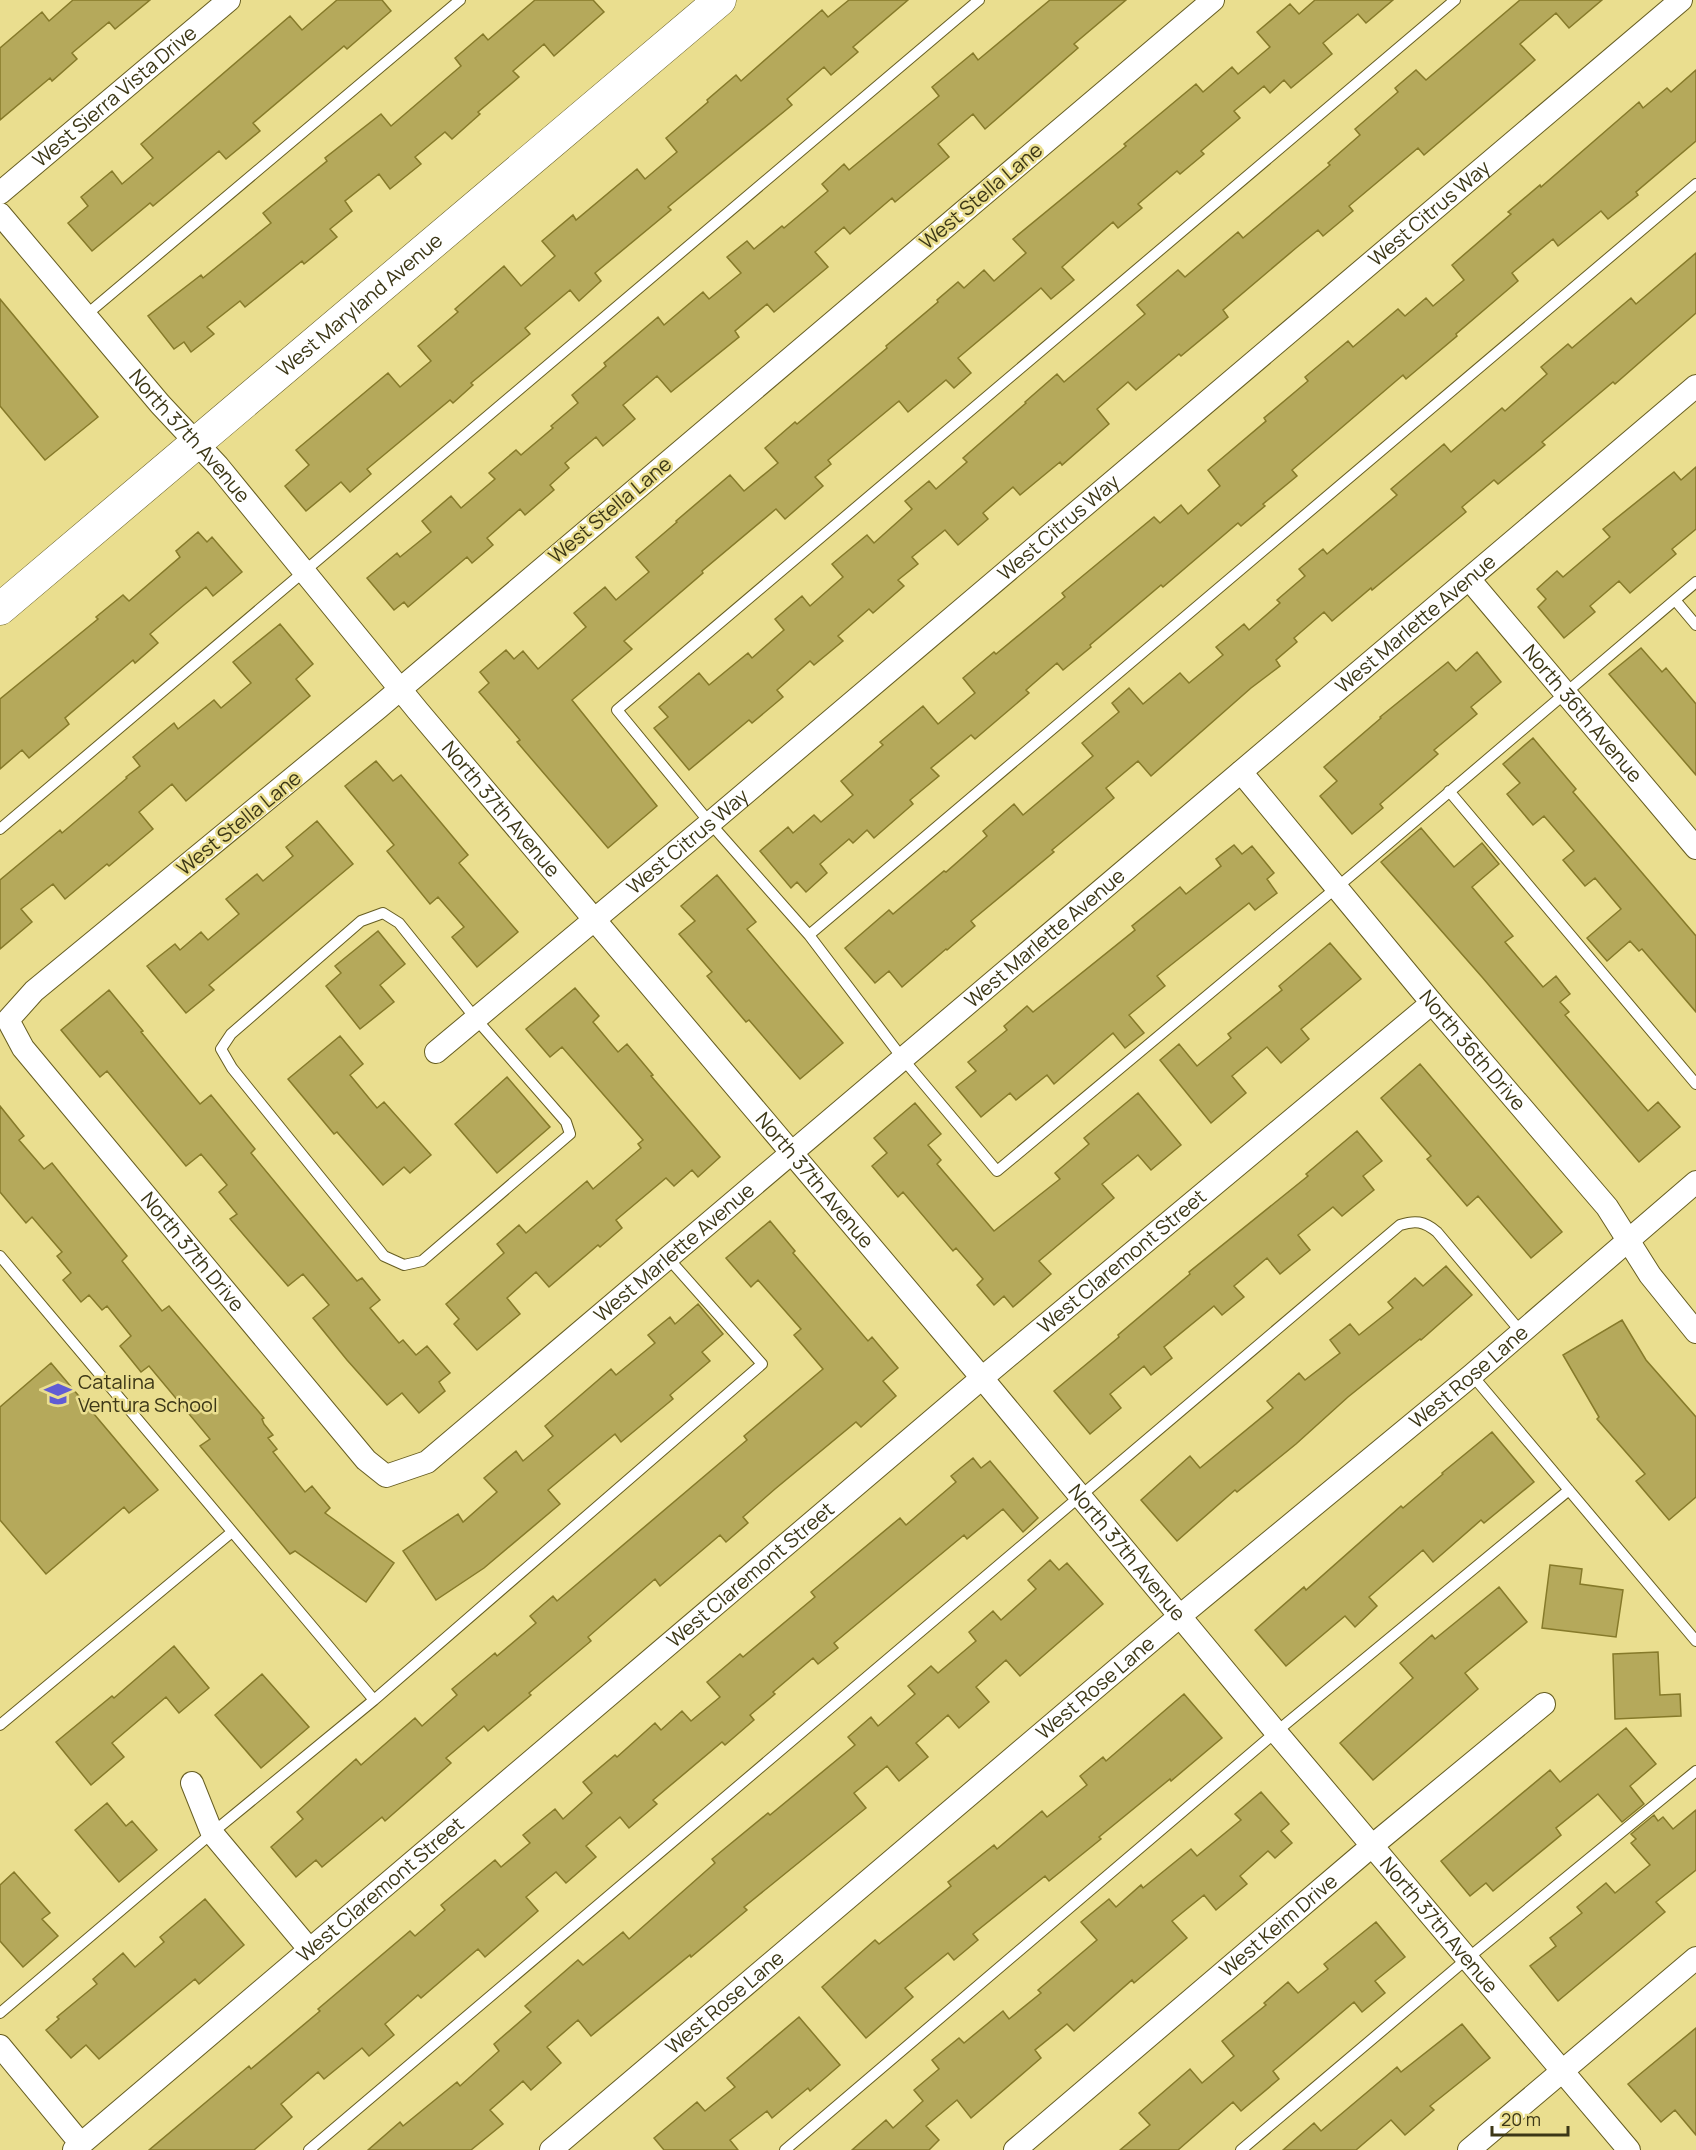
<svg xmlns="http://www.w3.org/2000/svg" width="1696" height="2150" font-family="Manrope,sans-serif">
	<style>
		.building { fill: #b5a95b; stroke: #867a2a; stroke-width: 1.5 }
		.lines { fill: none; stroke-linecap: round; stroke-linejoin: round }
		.lane-casing { stroke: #665d21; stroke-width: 12 }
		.street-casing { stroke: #665d21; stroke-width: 24 }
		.secondary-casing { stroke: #665d21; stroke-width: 33 }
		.lane { stroke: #fff; stroke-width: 10 }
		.street { stroke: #fff; stroke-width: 22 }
		.secondary { stroke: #fff; stroke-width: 32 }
		.labels { text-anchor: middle; stroke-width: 5; stroke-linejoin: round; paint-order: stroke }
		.street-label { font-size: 20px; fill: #3c3716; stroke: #eade8f }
		.poi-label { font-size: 20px; fill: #3c3716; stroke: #eade8f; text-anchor: start }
	</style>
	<rect width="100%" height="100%" fill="#eade8f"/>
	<path class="building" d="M73,0H150L115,29L109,22L72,53L77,59L52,81L50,78L0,120V48L42,12L49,21Z
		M337,0H382L391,11L347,49L344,46L253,123L260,131L226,159L219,151L153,206L150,203L92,251L68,223L88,206L81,197L112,171L122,184L153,158L141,144L290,16L302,30Z
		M535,0H593L604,12L554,56L544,44L513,71L519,77L478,112L480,114L452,139L445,132L415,157L421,164L390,189L379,174L345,201L352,211L330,229L337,237L304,264L302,261L245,307L240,301L207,327L214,334L191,352L184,342L174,349L148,316L201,275L203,278L271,223L263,213L327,161L325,158L381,114L391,126L461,66L455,58L483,34L488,40Z
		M849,0H908L853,47L858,52L831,75L824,67L787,99L792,105L668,207L671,210L595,273L601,281L579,301L570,290L525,328L530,334L471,383L473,385L453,403L450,400L367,469L371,474L350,492L341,482L306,511L285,486L309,465L296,450L388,373L400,387L431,361L418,346L458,312L455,309L504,266L521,286L555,256L542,241L573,215L576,220L637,169L645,179L677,152L666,138L708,102L707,100L736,75L741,81L822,10L828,17Z
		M1050,0H1126L1074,44L1078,48L985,129L973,114L938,144L949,157L895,202L892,198L850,234L844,227L815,252L828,267L774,312L767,304L735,331L739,337L671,392L657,376L623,405L635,419L603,446L596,437L565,463L569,468L550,485L554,490L525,515L520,509L487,538L493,545L472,563L467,557L408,607L404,602L394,610L367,578L397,553L400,557L431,532L422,521L451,496L461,508L495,479L489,473L516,450L521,455L553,428L551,426L578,403L572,395L606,366L604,363L658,317L664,325L703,292L709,299L741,273L727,257L747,241L754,249L782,226L784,228L828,191L822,184L844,164L849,170L939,96L932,87L973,53L978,60Z
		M1315,0H1393L1366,23L1358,14L1323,43L1332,54L1291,88L1284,80L1270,93L1264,86L1234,111L1240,118L1201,151L1204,154L1180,174L1177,171L1138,204L1142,208L1118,228L1113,222L1062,267L1074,280L1051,299L1041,288L958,358L971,373L954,388L946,380L908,412L899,401L828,460L831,464L815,477L823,486L785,519L776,509L702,571L703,573L624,641L632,649L572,700L657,806L608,848L517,742L520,740L479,692L489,683L480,672L506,650L514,659L523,651L538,669L586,627L574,613L605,587L616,600L649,572L636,557L677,522L676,521L730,475L744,491L778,463L765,448L795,422L797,424L887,348L886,346L938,302L937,300L958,282L964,288L984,270L994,281L1026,253L1013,239L1126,146L1124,144L1196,84L1203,92L1232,67L1238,74L1270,47L1257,32L1290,4L1299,14Z
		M1520,0H1602L1569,28L1556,13L1520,44L1535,60L1424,155L1418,148L1349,206L1353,211L1323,236L1318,230L1296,248L1223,310L1228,317L1181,356L1179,354L1136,390L1128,382L1097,409L1109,424L1062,465L1060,462L1020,495L1013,487L983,513L988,519L958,545L945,530L912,557L918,564L898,580L904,586L873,613L869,609L838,636L843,641L814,665L810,661L777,690L783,697L752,723L749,720L689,770L654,728L668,717L659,707L699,673L709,685L748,653L752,658L784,630L775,619L802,596L810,606L843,577L832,564L867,535L874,543L912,509L905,501L929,481L936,489L967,462L963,458L1026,403L1025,402L1057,374L1064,382L1145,314L1137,305L1178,270L1185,277L1238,232L1243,238L1330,165L1328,163L1360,135L1355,129L1398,92L1395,88L1416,70L1426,80Z
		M1696,70V141L1636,192L1638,195L1608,219L1601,211L1558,246L1553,239L1512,273L1518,281L1456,334L1457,336L1406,379L1403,375L1292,470L1297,476L1263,504L1265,506L1241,526L1238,523L1163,587L1161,585L1090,645L1091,647L1063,670L1057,663L1026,690L1029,693L975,739L971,735L931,768L939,776L910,800L913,804L874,838L867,830L853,843L849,839L820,864L827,873L806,892L797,882L791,888L760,851L788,827L793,833L814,815L821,822L853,795L841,781L883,745L880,742L923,706L938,724L975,693L963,678L994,652L996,654L1065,597L1062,593L1154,517L1160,523L1181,505L1188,514L1220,486L1208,470L1266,421L1264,418L1308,381L1305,377L1348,341L1353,347L1398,309L1405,316L1426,298L1433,306L1464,280L1452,265L1511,214L1508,212L1540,185L1541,187L1639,102L1643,108L1667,88L1671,92Z
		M1696,253V313L1615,384L1613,382L1542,442L1545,445L1498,484L1494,480L1462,507L1466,512L1372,590L1371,588L1332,621L1324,612L1294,638L1297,642L1276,660L1280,666L1251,688L1151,776L1138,761L1106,788L1114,798L1052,850L1054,852L971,921L975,926L947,950L946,949L902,987L889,971L875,983L845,948L889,910L893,914L944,871L946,872L987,836L983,831L1014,804L1023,815L1093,756L1082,743L1119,712L1112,703L1129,688L1143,704L1180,673L1189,683L1223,655L1216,647L1244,624L1249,630L1280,603L1277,600L1305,576L1299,569L1323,549L1327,554L1397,495L1391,489L1444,444L1451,452L1502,408L1505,411L1547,374L1541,367L1568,344L1572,348L1631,298L1636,304Z
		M0,299L98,417L45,460L0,406Z
		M1696,467V529L1672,549L1676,554L1630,593L1619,581L1590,606L1595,612L1564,638L1538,607L1546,599L1537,589L1557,571L1563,577L1610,537L1603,529L1674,472L1681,480Z
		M198,532L207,542L212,537L242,572L213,596L206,587L184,605L150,634L158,643L135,663L133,660L65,718L69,724L29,758L22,750L0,769V699L98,619L96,617L123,595L129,601L180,557L176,551Z
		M280,624L313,664L296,679L310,696L186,801L172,784L139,812L153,829L109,866L107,864L65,899L53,884L21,909L32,922L0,949V880L60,830L62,833L127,778L126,777L140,766L133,757L174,723L178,729L214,700L221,708L251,683L233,662Z
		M1641,648L1662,672L1666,668L1696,704V775L1609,674Z
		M1477,652L1501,682L1471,707L1477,714L1434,750L1438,754L1380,804L1383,808L1352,834L1320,796L1337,781L1324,767L1381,718L1380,717L1448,662L1456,671Z
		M1533,738L1576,789L1573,792L1696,936V1012L1642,949L1639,951L1630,941L1607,961L1587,938L1621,909L1595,878L1585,886L1563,860L1574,851L1544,816L1533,825L1507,794L1520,783L1503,764Z
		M376,761L393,781L401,775L468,855L459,863L518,932L477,967L452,937L464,927L438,897L430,904L387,851L394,845L345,786Z
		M317,821L353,864L209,985L214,990L186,1013L147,966L175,944L180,950L201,932L208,940L239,914L226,899L257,874L263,881L293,856L286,847Z
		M1421,828L1454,867L1482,843L1499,864L1472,887L1513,936L1505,942L1543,987L1556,976L1570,994L1560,1002L1569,1012L1565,1015L1648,1111L1658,1102L1680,1127L1639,1162L1482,977L1381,862Z
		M1234,845L1242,854L1252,846L1274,873L1267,879L1277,893L1255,910L1249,903L1157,976L1165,986L1129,1015L1144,1033L1125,1048L1113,1033L1054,1084L1047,1075L1016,1100L1010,1093L981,1117L956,1087L976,1071L968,1062L1007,1030L1004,1026L1027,1006L1033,1012L1135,930L1132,926L1180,887L1186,894L1221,866L1216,859Z
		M717,875L756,922L747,929L843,1043L800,1079L749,1020L746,1022L707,976L712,972L679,934L695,921L681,906Z
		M378,931L405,964L380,985L394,1002L360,1029L326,986L341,973L335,966Z
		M1330,943L1361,979L1301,1029L1309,1039L1281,1063L1267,1047L1232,1076L1246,1093L1211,1123L1160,1060L1179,1044L1197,1066L1231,1038L1228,1034L1282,990L1279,986Z
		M575,988L599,1016L593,1022L618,1052L627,1044L653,1075L651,1076L720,1157L698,1177L692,1170L674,1186L666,1178L616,1220L622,1228L600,1247L598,1245L549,1287L536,1272L507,1298L520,1314L477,1350L454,1324L459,1319L446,1304L504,1253L497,1244L519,1225L526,1233L587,1181L593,1189L641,1148L638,1144L643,1140L562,1047L550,1057L526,1029Z
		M109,990L143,1031L141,1032L200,1104L211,1095L255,1149L251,1153L298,1210L357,1281L362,1278L380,1300L370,1308L399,1343L403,1340L416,1355L427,1346L450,1373L439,1382L445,1391L419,1413L402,1393L387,1405L347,1360L313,1318L329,1305L303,1274L288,1286L254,1247L230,1219L237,1214L219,1192L227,1185L201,1154L186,1166L107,1071L100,1077L61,1030Z
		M340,1036L363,1064L350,1075L377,1108L384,1102L431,1155L410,1173L404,1167L383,1185L337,1132L334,1134L288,1079Z
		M1420,1064L1562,1232L1531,1258L1478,1196L1467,1206L1427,1159L1431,1156L1381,1098Z
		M507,1077L550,1127L497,1173L455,1124Z
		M1138,1093L1181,1145L1151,1170L1138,1155L1102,1184L1114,1198L1039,1261L1051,1274L1013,1307L1004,1296L994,1305L977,1285L983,1279L956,1248L953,1251L903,1192L898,1197L872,1166L887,1153L874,1138L915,1103L941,1134L928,1145L941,1160L937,1164L994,1231L1060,1179L1055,1173L1089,1144L1084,1138Z
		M0,1106L24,1136L19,1140L44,1169L52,1163L127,1256L122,1261L162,1311L169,1306L264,1418L262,1419L264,1424L273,1435L268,1438L277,1449L273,1452L305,1492L312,1486L330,1508L325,1513L394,1563L366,1602L295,1551L290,1554L200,1446L210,1439L149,1366L141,1372L120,1346L131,1336L107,1306L102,1310L89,1295L81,1302L63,1280L71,1273L57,1256L62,1252L32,1217L26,1223L0,1192Z
		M1357,1131L1382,1161L1363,1176L1374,1190L1342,1216L1333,1207L1298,1235L1310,1250L1280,1274L1267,1258L1234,1286L1244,1297L1222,1315L1214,1306L1164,1347L1172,1358L1151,1375L1144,1366L1110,1394L1121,1408L1090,1434L1054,1391L1119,1337L1118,1335L1190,1274L1189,1272L1308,1176L1306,1174Z
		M770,1221L795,1251L793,1253L868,1341L872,1337L898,1368L883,1381L896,1396L861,1427L856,1422L775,1489L743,1517L748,1523L726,1542L720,1535L660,1586L655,1579L588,1637L591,1641L529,1693L531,1695L488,1731L484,1726L446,1758L451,1763L385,1821L382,1817L322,1867L316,1860L296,1877L271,1847L303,1819L297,1812L356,1759L361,1765L415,1718L422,1726L457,1695L452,1689L495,1653L497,1656L536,1623L530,1616L553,1596L557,1601L747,1440L744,1436L823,1369L794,1335L801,1329L758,1280L751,1287L726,1258Z
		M1446,1266L1472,1295L1421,1340L1420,1339L1348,1397L1296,1444L1237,1492L1235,1490L1177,1541L1141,1500L1190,1456L1200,1468L1273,1408L1267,1401L1299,1373L1305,1380L1340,1353L1330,1340L1350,1324L1359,1335L1393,1308L1388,1302L1415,1278L1423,1286Z
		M698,1304L723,1334L702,1352L710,1361L670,1395L673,1399L621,1442L615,1434L548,1490L560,1504L484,1568L436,1600L403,1551L458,1514L463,1522L497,1492L484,1478L516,1451L523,1461L553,1436L545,1426L611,1369L616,1375L655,1343L648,1335L670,1317L675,1324Z
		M1622,1320L1646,1360L1696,1417V1497L1669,1520L1636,1481L1645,1474L1597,1419L1599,1417L1563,1355Z
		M51,1363L158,1490L129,1513L124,1507L46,1574L0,1520V1407Z
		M1492,1432L1534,1482L1484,1523L1481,1520L1433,1562L1423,1550L1369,1597L1377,1606L1355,1627L1345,1616L1286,1666L1255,1630L1304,1587L1306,1590L1401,1506L1403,1508L1443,1474L1442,1473Z
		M973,1458L981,1468L990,1461L1038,1518L1023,1532L1003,1509L967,1539L964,1535L834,1643L838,1648L818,1664L813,1658L773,1692L775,1694L750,1715L754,1720L725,1745L722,1742L653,1800L657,1804L629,1828L620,1817L586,1846L596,1857L566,1883L556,1872L526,1897L538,1911L485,1957L478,1949L421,1998L418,1995L385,2024L394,2035L369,2056L362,2048L324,2079L318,2072L281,2104L292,2117L254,2150H149L249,2066L251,2069L320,2011L318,2009L410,1931L415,1936L445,1910L441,1905L495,1860L501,1867L530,1843L523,1835L555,1809L563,1819L592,1793L583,1782L615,1755L617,1757L655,1723L661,1730L682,1711L691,1721L720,1697L707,1682L740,1654L743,1657L815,1597L811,1592L900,1518L906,1525L956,1482L951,1476Z
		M1050,1560L1059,1570L1067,1563L1103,1604L1020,1676L1006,1660L976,1687L989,1702L959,1728L948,1715L916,1743L928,1757L899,1781L887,1766L854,1793L866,1808L744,1907L747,1910L691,1957L690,1955L591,2036L578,2020L547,2047L561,2063L531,2090L523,2081L490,2110L503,2124L471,2150H368L400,2122L403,2126L457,2082L460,2086L499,2051L494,2044L531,2012L525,2006L578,1960L583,1965L623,1932L629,1939L715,1863L712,1859L768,1813L770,1815L855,1745L848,1737L871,1717L878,1726L915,1694L908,1686L931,1666L938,1673L976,1641L969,1632L993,1611L1001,1620L1036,1589L1028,1580Z
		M1550,1565L1582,1569L1580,1584L1623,1590L1616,1637L1542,1628Z
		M1499,1587L1527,1622L1465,1673L1478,1689L1373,1780L1340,1743L1413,1678L1400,1663L1432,1635L1435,1639Z
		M174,1646L209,1688L179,1713L166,1697L112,1743L124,1757L91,1785L56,1742L112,1696L114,1698Z
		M1658,1652L1660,1695L1680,1694L1681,1716L1615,1719L1613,1654Z
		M262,1674L309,1727L261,1768L215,1715Z
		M1184,1694L1222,1738L1171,1781L1170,1779L1099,1837L1101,1839L1049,1881L1045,1876L973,1934L978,1940L954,1960L948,1953L905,1988L913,1997L866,2038L822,1987L875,1940L879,1944L951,1886L948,1882L994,1845L997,1849L1042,1811L1047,1817L1087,1785L1080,1776L1103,1757L1106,1761Z
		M1626,1728L1656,1764L1630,1786L1644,1804L1622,1822L1598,1794L1556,1828L1561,1835L1493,1891L1486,1883L1470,1896L1441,1861L1550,1770L1560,1782Z
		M1261,1792L1289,1824L1281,1831L1292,1843L1275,1858L1268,1851L1240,1876L1247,1884L1216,1910L1204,1895L1172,1921L1187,1938L1134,1983L1132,1980L1074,2031L1067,2024L1035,2050L1041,2058L971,2118L957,2100L926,2126L939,2140L929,2150H852L886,2120L893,2128L923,2101L914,2090L939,2069L932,2060L959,2038L964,2043L1003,2011L1009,2019L1041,1993L1038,1990L1097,1940L1081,1922L1109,1899L1116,1907L1141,1885L1143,1888L1191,1849L1197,1856L1241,1820L1235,1814Z
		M107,1803L126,1826L132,1821L157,1850L119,1882L75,1830Z
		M1696,1810V1870L1656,1902L1665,1912L1558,2001L1530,1966L1556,1946L1550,1938L1582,1913L1577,1907L1606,1883L1615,1893L1650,1865L1631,1843L1636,1839L1631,1834L1654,1815L1658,1821L1663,1817L1673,1829Z
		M14,1872L50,1913L42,1919L58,1936L23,1967L0,1941V1885Z
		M205,1899L244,1945L199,1984L195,1979L99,2059L86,2045L71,2058L46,2030L59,2019L57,2017L97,1984L93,1979L123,1953L135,1967L164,1942L160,1937Z
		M1376,1922L1405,1957L1375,1981L1385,1993L1362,2012L1354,2002L1273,2071L1279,2079L1241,2111L1233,2102L1178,2150H1120L1150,2125L1139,2113L1190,2069L1202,2083L1234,2056L1222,2041L1266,2005L1264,2003L1288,1982L1298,1993L1328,1969L1324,1964Z
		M799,2017L840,2065L810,2091L808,2088L772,2118L767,2111L730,2140L738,2150H664L654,2138L697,2102L705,2111L735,2087L727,2078Z
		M1462,2024L1490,2058L1430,2106L1434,2110L1405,2135L1391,2120L1356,2150H1283L1314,2123L1321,2131L1397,2067L1401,2072Z
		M1696,2028V2135L1675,2110L1661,2122L1628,2084Z"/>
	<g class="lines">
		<defs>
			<path id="lane" d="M1455,0L617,710L710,823L809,935L903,1059L997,1171L1354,873L1696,582
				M86,315L460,0
				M1675,600L1696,625
				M1449,791L1696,1084
				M0,829L979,0
				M383,913L399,923L476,1019L566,1122L570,1134L422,1261L404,1265L384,1256L232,1068L221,1049L231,1034L361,921Z
				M809,935L1696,184
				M0,1256L374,1700
				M1472,1375L1696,1641
				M0,1725L232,1532
				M0,2013L212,1833L374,1700L762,1364L668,1258
				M309,2150L1400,1225C1415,1220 1424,1221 1437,1232L1521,1332
				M785,2150L1276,1732L1569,1490
				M1241,2150L1468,1958L1696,1771"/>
			<g id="street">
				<path id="s1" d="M1213,0L378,708L34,991L8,1020L23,1048L366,1460L386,1476L427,1462L1696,386"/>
				<path id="s2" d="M0,193L229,0"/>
				<path id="s3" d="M0,214L160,404L218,466L418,711L982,1378L1276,1732L1629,2150"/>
				<path id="s4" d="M1469,579L1696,848"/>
				<path id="s5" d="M1241,772L1432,1003L1607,1207L1650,1275L1696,1332"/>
				<path id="s6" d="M436,1052L710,823L1681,0"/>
				<path d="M192,1783L212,1833L310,1950"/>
				<path d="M0,2046L81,2144"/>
				<path id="s7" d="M74,2150L982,1378L1432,1003"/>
				<path id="s8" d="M551,2150L1180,1616L1472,1375L1696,1182"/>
				<path id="s9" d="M1015,2150L1373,1845L1544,1704"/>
				<path d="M1469,2150L1696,1958"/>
			</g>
			<g id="secondary">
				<path id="s10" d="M0,609L720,0"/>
			</g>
		</defs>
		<use href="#lane" class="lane-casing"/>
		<use href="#street" class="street-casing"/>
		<use href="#secondary" class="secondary-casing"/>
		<use href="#lane" class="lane"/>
		<use href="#street" class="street"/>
		<use href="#secondary" class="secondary"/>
	</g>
	<defs>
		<symbol id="school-bare" viewBox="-9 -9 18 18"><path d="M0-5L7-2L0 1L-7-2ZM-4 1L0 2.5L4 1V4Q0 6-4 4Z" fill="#615cd4" stroke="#eade8f" stroke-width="2.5" paint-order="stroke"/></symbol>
	</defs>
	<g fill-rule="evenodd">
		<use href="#school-bare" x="39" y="1375" width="38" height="38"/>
	</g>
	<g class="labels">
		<g class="street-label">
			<text dy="7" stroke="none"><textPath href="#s2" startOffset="150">West Sierra Vista Drive</textPath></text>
			<text transform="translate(981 196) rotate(-40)" y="7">West Stella Lane</text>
			<text dy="7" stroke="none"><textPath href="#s6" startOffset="1300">West Citrus Way</textPath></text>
			<text dy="7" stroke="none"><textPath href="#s10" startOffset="471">West Maryland Avenue</textPath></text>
			<text dy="7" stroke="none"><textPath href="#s3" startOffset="292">North 37th Avenue</textPath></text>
			<text transform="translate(610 510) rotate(-40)" y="7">West Stella Lane</text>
			<text dy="7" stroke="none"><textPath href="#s6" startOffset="814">West Citrus Way</textPath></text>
			<text dy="7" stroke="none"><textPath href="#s1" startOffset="3512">West Marlette Avenue</textPath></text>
			<text dy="7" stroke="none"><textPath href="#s4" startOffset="176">North 36th Avenue</textPath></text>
			<text dy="7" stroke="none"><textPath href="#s3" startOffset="778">North 37th Avenue</textPath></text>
			<text transform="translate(239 823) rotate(-39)" y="7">West Stella Lane</text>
			<text dy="7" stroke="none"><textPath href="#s6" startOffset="328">West Citrus Way</textPath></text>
			<text dy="7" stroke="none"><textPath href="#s1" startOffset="3026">West Marlette Avenue</textPath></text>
			<text dy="7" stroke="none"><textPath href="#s5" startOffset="362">North 36th Drive</textPath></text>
			<text dy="7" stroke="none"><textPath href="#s3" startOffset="1264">North 37th Avenue</textPath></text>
			<text dy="7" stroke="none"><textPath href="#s1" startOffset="1876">North 37th Drive</textPath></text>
			<text dy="7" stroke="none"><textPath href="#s1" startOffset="2540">West Marlette Avenue</textPath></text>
			<text dy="7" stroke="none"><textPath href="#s7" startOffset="1374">West Claremont Street</textPath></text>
			<text dy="7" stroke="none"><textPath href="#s8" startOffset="1200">West Rose Lane</textPath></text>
			<text dy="7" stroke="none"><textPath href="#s3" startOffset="1750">North 37th Avenue</textPath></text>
			<text dy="7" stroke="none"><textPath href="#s7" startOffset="888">West Claremont Street</textPath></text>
			<text dy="7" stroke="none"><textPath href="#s8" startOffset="714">West Rose Lane</textPath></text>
			<text dy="7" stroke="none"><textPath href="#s7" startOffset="402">West Claremont Street</textPath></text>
			<text dy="7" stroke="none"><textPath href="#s3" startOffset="2236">North 37th Avenue</textPath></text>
			<text dy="7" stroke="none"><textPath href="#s9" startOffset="346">West Keim Drive</textPath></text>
			<text dy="7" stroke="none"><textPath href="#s8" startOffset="228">West Rose Lane</textPath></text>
		</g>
		<g class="poi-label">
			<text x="78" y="1389">Catalina<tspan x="78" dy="23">Ventura School</tspan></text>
		</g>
	</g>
	<path d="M1492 2126v9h76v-9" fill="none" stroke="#3c3716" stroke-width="3"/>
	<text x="1501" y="2126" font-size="18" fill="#3c3716" stroke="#eade8f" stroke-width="4.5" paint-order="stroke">20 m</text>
</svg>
